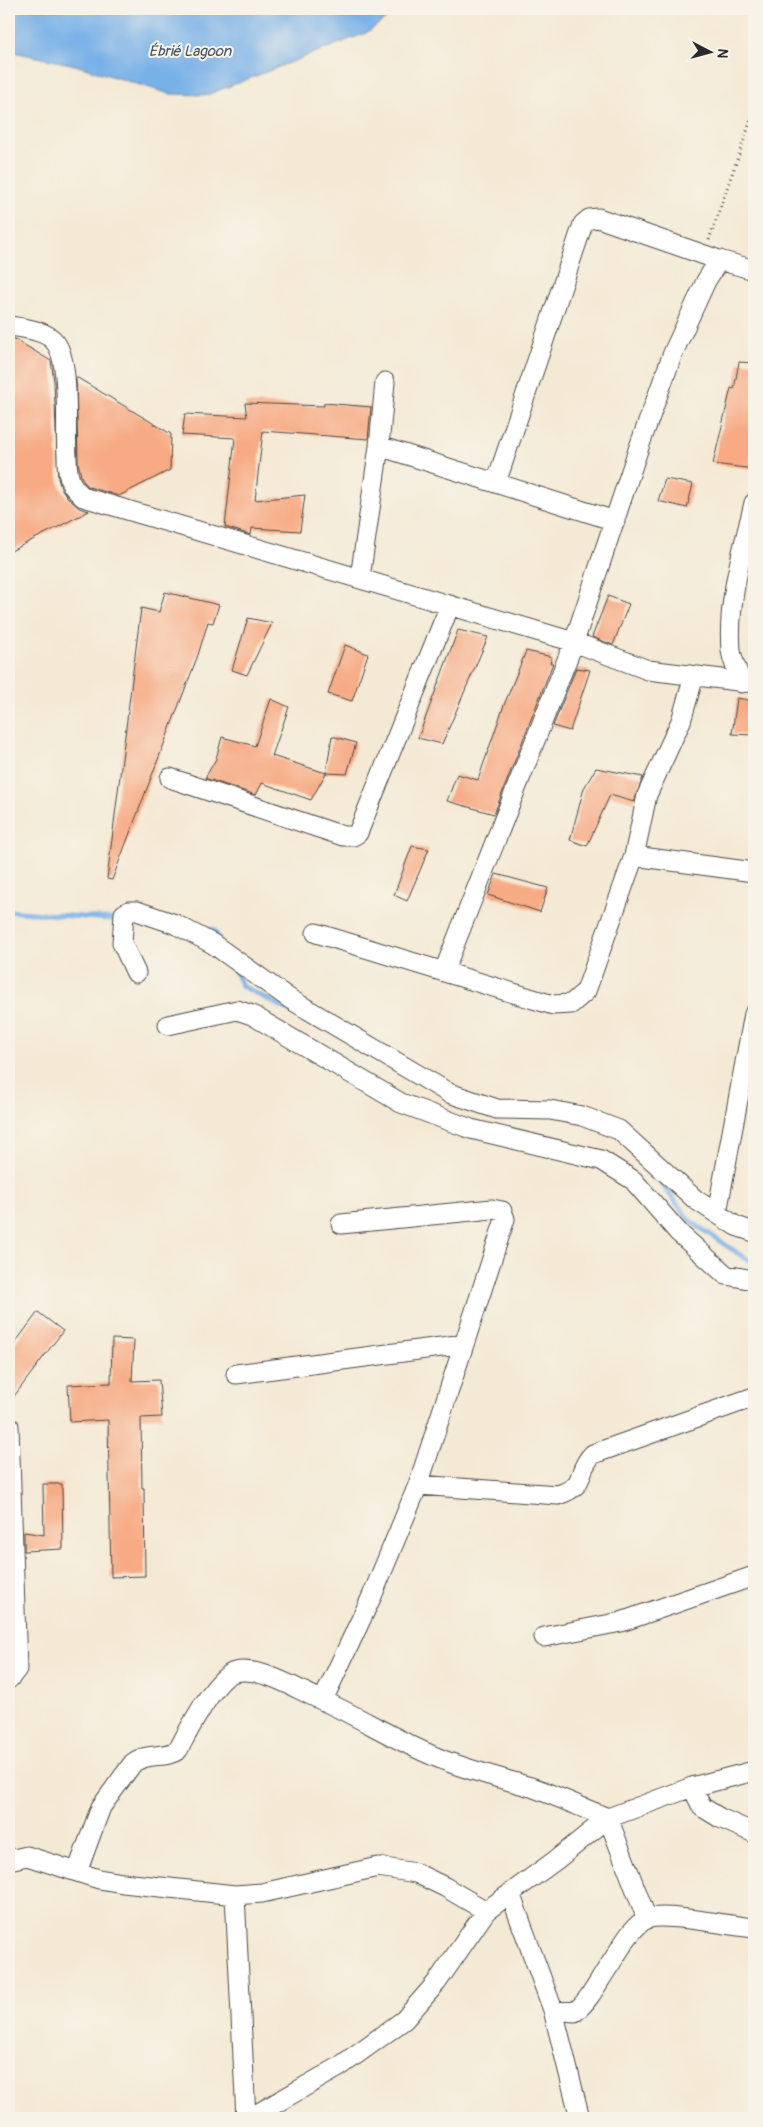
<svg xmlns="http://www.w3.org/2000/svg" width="763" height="2127" font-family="Pangolin,sans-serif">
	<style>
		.water { fill: #78b0e8; stroke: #526e8a }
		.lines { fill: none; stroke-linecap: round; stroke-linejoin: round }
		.stream { stroke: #78b0e8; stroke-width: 5 }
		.building { fill: #f7aa83 }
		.minor-casing { stroke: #494844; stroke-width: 21 }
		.path { stroke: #494844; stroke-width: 3; stroke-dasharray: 1 4; stroke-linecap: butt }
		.minor { stroke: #fff; stroke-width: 19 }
		.labels { text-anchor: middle; stroke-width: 4; stroke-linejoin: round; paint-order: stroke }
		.water-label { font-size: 15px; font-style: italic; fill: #425364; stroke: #f7f3e8 }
	</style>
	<rect width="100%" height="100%" fill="#f7f3e8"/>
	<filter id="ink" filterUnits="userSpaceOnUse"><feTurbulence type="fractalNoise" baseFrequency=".02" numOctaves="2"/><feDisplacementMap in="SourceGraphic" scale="10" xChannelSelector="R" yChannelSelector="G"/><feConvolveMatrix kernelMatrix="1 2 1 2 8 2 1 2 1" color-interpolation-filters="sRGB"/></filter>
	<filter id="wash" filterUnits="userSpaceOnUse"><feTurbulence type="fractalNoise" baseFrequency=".0096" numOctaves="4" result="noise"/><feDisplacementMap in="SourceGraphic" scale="20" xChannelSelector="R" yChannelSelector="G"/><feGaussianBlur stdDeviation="1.12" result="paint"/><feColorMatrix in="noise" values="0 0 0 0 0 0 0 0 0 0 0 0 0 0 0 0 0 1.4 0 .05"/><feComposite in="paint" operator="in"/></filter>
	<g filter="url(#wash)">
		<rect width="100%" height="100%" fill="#f4e9d4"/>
		<path class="water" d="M9,9H400L366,33L207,95L170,94L75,65L9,51Z"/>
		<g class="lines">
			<path class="stream" d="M9,911L145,922
				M198,928L214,930L219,940
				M232,965L242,986L320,1027
				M652,1171L690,1221L754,1264"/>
		</g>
		<g id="blocks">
			<path class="building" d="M9,337L13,338L51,361L54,381L58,478L61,488L68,498L79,508L89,511L9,552Z
				M739,362L754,363V469L713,464L731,388L734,389Z
				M76,377L171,434L170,470L119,496L89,487L84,482L81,476L78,462Z
				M245,403L324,406V403L371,407L368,439L263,431L255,500L305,495L300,531L252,528L251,535L225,527L235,438L182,435L185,414L247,417Z
				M665,479L693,484L687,508L658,501Z
				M165,592L219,605L213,623L208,622L198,655L112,880L107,879L141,608L159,612Z
				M608,596L629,604L613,645L592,637Z
				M248,618L272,623L247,675L232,670Z
				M458,630L488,637L442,744L418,738Z
				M345,645L368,654L352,701L328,694Z
				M526,651L552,657L550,663H553L494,814L447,801L457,774L478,780L504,705Z
				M576,668L590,670L570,731L553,726Z
				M737,698L754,701V735L732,734Z
				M271,699L289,707L272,756L326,773L311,800L262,783L256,795L205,778L216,759L222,737L255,746Z
				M332,736L356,743L347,774L326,773Z
				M596,768L643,777L634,802L610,795L587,846L570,840L584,788Z
				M412,846L429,849L407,901L394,895Z
				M496,874L548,888L540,912L488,895Z
				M38,1312L63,1331L9,1403V1351Z
				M112,1339L134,1340L132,1381L159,1380L162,1417L141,1418L142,1488H144L145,1576L111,1577L108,1420L70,1422L68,1385L111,1383Z
				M43,1484H62L63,1549L24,1551V1532L44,1535Z"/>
		</g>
	</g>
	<g filter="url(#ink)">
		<use href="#blocks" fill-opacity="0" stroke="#494844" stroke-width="1"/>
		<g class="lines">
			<defs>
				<path id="minor" d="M9,326C22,328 46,330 55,342C71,362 65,428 67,456C67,464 68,479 73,486C75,490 80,493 83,497L574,642L648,670L754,683
					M379,446L615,521
					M496,483L583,224L589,219L598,218L719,260
					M360,578L379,446L385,382
					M742,683C738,673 732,660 731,650C727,601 743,550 754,503
					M170,778L343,836H353L358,833L450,605
					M634,856L754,872
					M316,933L553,1005L571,1004L586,991L634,856L647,795L681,721L694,676
					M444,971L574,642L639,447L673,353L706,281L719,260L754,270
					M136,973L122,943L124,914L129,911H137L175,924L213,944L290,999L449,1093L497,1109L550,1110L582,1116L619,1130L696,1200L736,1226L754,1232
					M168,1025L237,1010L252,1015L401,1103L471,1129L601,1160L633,1180L679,1233L726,1275L754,1280
					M717,1213L754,1014
					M236,1374L464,1344
					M418,1485L558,1495C589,1485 574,1473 593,1454L754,1397
					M544,1637L621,1622L754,1576
					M9,1679L17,1669L9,1426
					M323,1700L372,1596L418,1485L505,1219L502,1211L492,1209L341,1224
					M692,1787L702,1807L720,1818L754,1833
					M9,1860L27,1856L77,1872
					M510,1893L553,2010L580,2118
					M235,1895L246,2118
					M486,1911L445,1887L416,1873L378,1867L262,1893L235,1895L123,1883L99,1879L77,1872L101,1807L133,1763C147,1752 165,1759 178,1750C189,1730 215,1677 235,1672C259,1666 295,1688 317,1698C363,1718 406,1747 454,1764C480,1773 507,1780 534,1788C559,1797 583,1808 608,1818L647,1919
					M553,2010L575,2012C591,1999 599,1980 611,1963C619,1951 633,1924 647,1919C664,1912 732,1926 754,1928
					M250,2118L339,2067L404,2020L437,1982L486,1911L556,1860L608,1818L692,1787L754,1771"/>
			</defs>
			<use href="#minor" class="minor-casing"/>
			<path class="path" d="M709,240L754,111"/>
			<use href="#minor" class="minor"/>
		</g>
	</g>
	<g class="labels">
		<g class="water-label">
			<text x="190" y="56">Ébrié Lagoon</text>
		</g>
	</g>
	<rect width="763" height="2127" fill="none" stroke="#f7f3e8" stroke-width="30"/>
	<g transform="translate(710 52) rotate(96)" stroke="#f7f3e8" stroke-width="4" paint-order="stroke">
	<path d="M0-4L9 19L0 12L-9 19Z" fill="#2b2b2b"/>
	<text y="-8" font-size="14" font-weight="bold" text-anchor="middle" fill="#2b2b2b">N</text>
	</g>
</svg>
